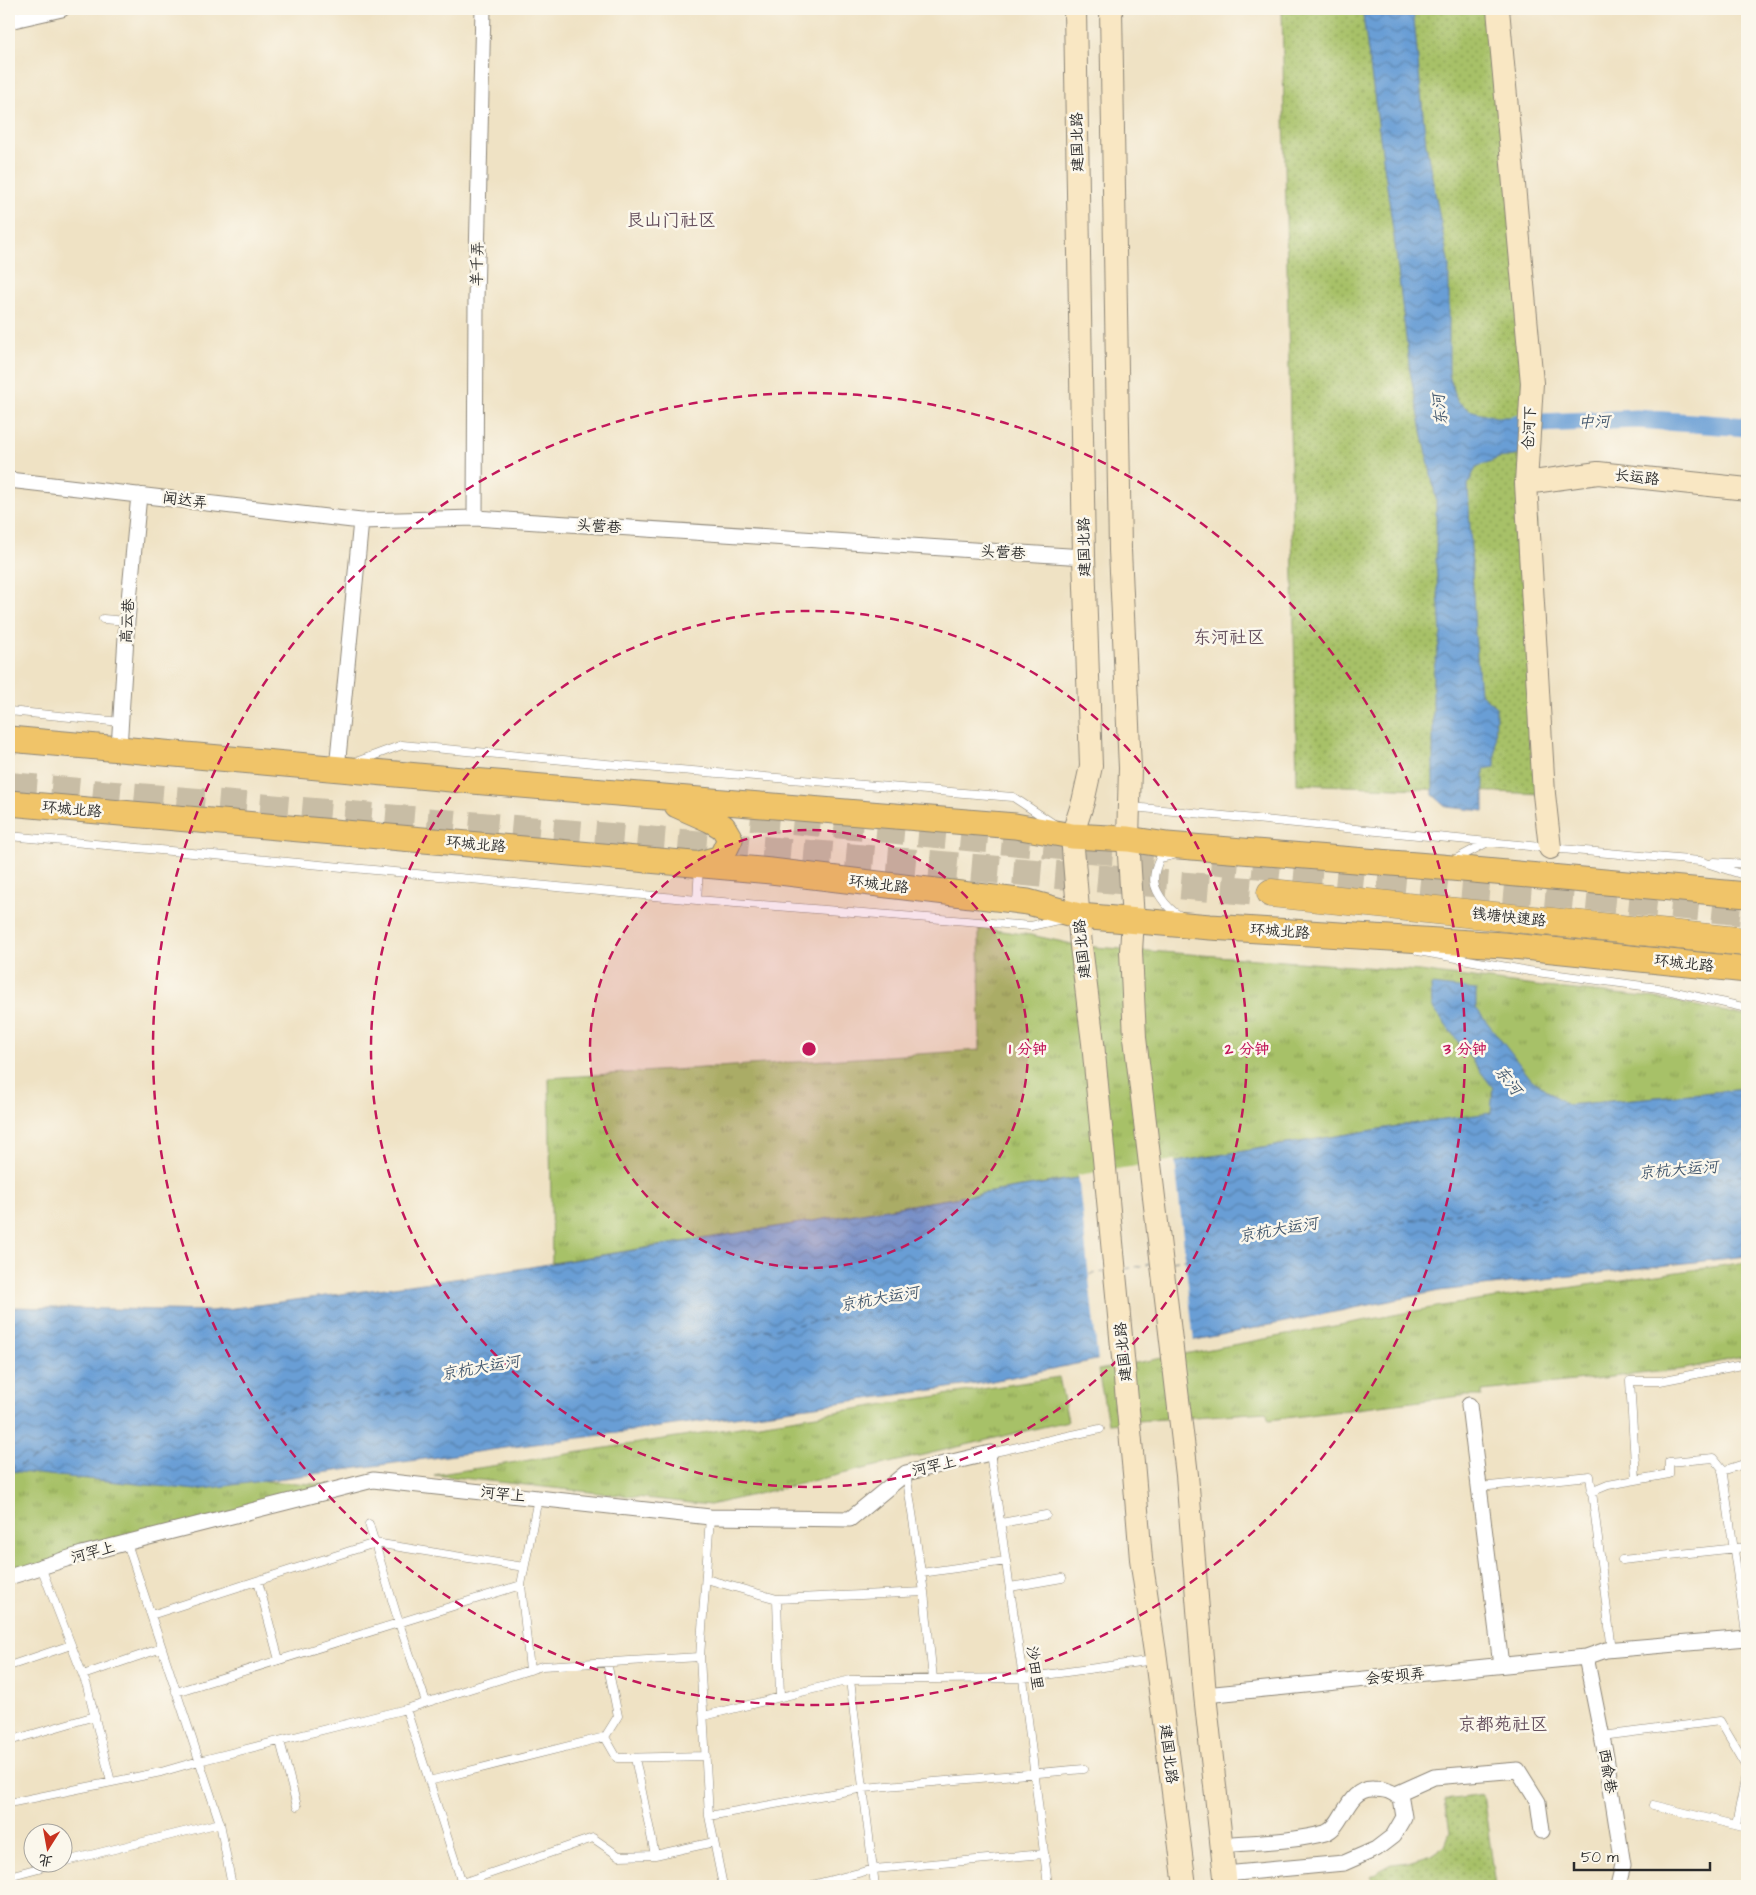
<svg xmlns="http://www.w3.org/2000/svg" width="1756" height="1895" font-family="'Architects Daughter','LXGW WenKai TC',sans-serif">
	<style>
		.grass { fill: url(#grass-dots); stroke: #697649 }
		.park { fill: url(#park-tufts); stroke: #697649 }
		.water { fill: url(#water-waves); stroke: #4a6480 }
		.pier { fill: #efe2c4 }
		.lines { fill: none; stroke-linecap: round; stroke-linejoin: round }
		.canal { stroke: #699ed5; stroke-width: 19 }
		.ferry { stroke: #44596f; stroke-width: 1; stroke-dasharray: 6 5; stroke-linecap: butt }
		.highway-tunnel { stroke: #c8bda5; stroke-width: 28; stroke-dasharray: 28 14; stroke-linecap: butt }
		.lane-casing { stroke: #8d8678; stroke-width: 9 }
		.street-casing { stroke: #8d8678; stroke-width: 17 }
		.secondary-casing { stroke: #8d8678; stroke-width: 24 }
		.primary-casing { stroke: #8d8678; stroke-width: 27 }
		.highway-casing { stroke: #8d8678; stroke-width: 29 }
		.lane { stroke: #fff; stroke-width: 8 }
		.street { stroke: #fff; stroke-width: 15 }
		.secondary { stroke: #f9e7c3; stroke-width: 22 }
		.primary { stroke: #f0c469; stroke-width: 25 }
		.highway { stroke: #f0c469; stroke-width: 28 }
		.ring { fill: none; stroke: #c2185b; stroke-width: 2.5; stroke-dasharray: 9 6 }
		.labels { text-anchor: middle; stroke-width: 5; stroke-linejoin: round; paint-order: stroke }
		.street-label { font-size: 15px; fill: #2b2b2b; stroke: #fbf7ec }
		.water-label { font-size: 16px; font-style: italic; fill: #44596f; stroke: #fbf7ec }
		.quarter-label { font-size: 18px; fill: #66505e; stroke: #fbf7ec }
		.centre { fill: #c2185b; stroke: #fbf7ec; stroke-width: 2.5 }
		.ring-label { font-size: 15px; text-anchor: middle; font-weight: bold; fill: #c2185b; stroke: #fbf7ec; stroke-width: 5; stroke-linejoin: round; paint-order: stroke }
	</style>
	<defs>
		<pattern id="grass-dots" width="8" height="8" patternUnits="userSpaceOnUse" patternTransform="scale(1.25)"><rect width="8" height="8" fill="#a7c167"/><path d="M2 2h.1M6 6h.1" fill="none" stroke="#889d55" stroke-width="1.8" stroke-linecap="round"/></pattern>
		<pattern id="park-tufts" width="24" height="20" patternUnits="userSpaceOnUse" patternTransform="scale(1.25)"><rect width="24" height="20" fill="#a7c167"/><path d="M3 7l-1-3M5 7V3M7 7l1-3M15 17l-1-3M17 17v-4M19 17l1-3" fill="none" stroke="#889d55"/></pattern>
		<pattern id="water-waves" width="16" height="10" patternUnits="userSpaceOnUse" patternTransform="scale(1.25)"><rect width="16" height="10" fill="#699ed5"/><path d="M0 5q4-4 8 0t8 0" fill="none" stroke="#5781ad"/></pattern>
	</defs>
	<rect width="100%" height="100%" fill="#fbf7ec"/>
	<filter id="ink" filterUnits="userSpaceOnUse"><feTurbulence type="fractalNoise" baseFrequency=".02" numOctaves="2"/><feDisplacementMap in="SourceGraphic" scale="10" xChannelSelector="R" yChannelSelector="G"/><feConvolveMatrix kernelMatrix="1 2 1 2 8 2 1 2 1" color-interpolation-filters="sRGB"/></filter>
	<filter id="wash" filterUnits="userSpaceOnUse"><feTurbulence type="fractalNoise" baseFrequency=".0096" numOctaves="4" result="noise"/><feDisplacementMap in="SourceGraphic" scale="20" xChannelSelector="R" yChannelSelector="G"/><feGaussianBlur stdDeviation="1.12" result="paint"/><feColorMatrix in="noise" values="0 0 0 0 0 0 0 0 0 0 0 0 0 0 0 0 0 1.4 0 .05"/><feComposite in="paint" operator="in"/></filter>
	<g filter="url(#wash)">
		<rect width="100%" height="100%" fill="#efe2c4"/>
		<path class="grass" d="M1282,9H1498L1532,383L1544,794L1297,784Z
			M1483,1795L1496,1886H1377L1370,1876L1392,1864L1408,1862L1431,1855L1445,1845L1450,1832L1445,1800Z"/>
		<path class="park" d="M979,928L1031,935L1081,946L1419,971L1535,986L1656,998L1747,1016V1089L1567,1105L1429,1121L552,1263L549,1078L980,1050Z
			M1747,1262V1356L1685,1369L1482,1391V1396H1460L1269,1420L1266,1412L1108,1423L1098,1370L1442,1306Z
			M1059,1377L1068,1421L710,1505L434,1475Z
			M9,1466L331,1485L9,1573Z"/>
		<path class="water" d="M1362,9H1413L1426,145L1449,266V375L1457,401L1469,410L1496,417H1522L1521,455L1499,458L1476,467L1468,485L1475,633L1480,693L1496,707L1495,767L1484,769V811L1447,807L1433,795V673L1441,634L1436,565V499L1410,372L1394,237Z
			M1431,985L1476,990V1008L1531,1079L1567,1105L1747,1089V1256L1439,1291L977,1384L196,1490L9,1471V1307L212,1311L469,1277L1429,1121L1491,1113L1493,1088L1432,1007Z"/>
		<path class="pier" d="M1175,1160L1194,1343L1098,1362L1078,1175Z"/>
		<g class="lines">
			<path class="canal" d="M1516,424L1637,419L1747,427"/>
			<path class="ferry" d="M1172,1261L1599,1189L1747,1175
				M1125,1269L1151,1264
				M9,1453L14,1468L67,1443L406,1392L1104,1272"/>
		</g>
	</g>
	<g filter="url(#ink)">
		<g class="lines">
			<path class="highway-tunnel" d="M9,786L1271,893
				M751,816L1153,855
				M1211,860L1747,912"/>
			<defs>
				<path id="lane" d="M103,619L127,621
					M9,711L121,722
					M356,762L402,745L606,764L1013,797L1054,824
					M1132,807L1550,848L1700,861L1747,876
					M9,836L697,900L1031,926L1062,919
					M1173,855L1160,858C1151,877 1152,887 1165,903C1170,909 1174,913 1181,916
					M1454,860L1488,842
					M1714,862L1747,864
					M697,900L699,867
					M1418,951L1529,971L1658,988L1747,1008
					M1722,1471L1747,1463
					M906,1473L924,1592
					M1636,1480L1630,1381H1660L1747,1364
					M1479,1487L1590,1476L1612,1650
					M1591,1492L1608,1485L1669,1474V1462L1714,1458L1722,1468L1747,1640
					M710,1517L700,1657L709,1816L723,1886
					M1001,1523L1046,1515
					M369,1524L399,1623L426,1702
					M127,1543L220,1823L232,1886
					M1622,1560L1747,1547
					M41,1567L87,1686L111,1782
					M921,1573L1006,1561
					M706,1579L777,1599
					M258,1581L279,1660
					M1010,1587L1062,1578
					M151,1615L375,1543L524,1567
					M9,1666L71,1645
					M530,1670L521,1585L538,1498
					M83,1675L162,1648
					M850,1680L875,1886
					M176,1692L521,1585
					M780,1697L777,1599L924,1592L933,1679
					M406,1709L463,1886
					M704,1716L850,1680L1023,1678L1154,1660
					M1602,1736L1720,1721L1747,1767
					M605,1737L618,1716L607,1662
					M9,1741L95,1716
					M280,1741L297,1806
					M635,1758L655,1855
					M429,1781L605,1737L617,1758L706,1756
					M9,1803L161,1772L199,1761L406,1709L542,1666L700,1657
					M1653,1805L1747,1828
					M709,1816L864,1788L1084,1769
					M1736,1825L1747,1770
					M62,1862L220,1823
					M9,1871L12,1886
					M9,1876L61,1862
					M462,1883L593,1838L619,1856L655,1855L714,1842
					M808,1886L874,1869L1044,1854
					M1048,1886L1023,1678L990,1453L1100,1429"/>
				<path id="street" d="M9,21L62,9
					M9,480L361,521
					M475,518L476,300L483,9
					M119,748L127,621L139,495
					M337,768L361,521L475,518L1084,557
					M1469,1405L1501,1665
					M9,1577L82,1554L373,1480L710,1517L850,1519L906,1473L990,1453
					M1586,1657L1606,1757L1623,1865L1618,1886
					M1205,1695L1586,1657L1606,1650L1747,1638
					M1396,1794L1434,1777L1518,1770L1538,1802L1542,1831
					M1222,1845C1255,1842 1292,1842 1325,1833C1344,1827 1346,1788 1373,1789C1385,1789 1392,1791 1401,1799L1404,1817L1393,1836L1376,1849L1344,1863L1225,1874"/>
				<path id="secondary" d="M1075,9L1084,557L1091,766L1083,802L1072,836L1081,946L1093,1043L1134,1473L1141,1559L1156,1659L1185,1886
					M1111,9L1120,550L1130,768L1128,839L1133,920L1131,951L1135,1038L1187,1475L1205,1695L1226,1886
					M1498,9L1532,383L1526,483L1544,794L1550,848
					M1526,483L1598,473L1747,489"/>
				<path id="primary" d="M9,739L484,782L1015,826L1072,836L1128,839L1167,845L1441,867L1747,895
					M9,803L771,871L1028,902L1079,916L1210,927L1503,945L1747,970
					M677,805L711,820L723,827L730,839L721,858L699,864"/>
				<path id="highway" d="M1271,893L1747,942"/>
			</defs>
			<use href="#lane" class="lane-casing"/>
			<use href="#street" class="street-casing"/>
			<use href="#secondary" class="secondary-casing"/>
			<use href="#primary" class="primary-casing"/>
			<use href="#highway" class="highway-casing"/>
			<use href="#lane" class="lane"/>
			<use href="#street" class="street"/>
			<use href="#secondary" class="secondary"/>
			<use href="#primary" class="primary"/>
			<use href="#highway" class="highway"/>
		</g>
	</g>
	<circle cx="809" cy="1049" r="219" fill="#c2185b" fill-opacity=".12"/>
	<g class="ring">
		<circle cx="809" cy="1049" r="219"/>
		<circle cx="809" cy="1049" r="438"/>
		<circle cx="809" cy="1049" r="656"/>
	</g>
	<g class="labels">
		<g class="street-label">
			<text transform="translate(1077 142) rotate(-91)" y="5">建国北路</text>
			<text transform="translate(477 264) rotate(-89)" y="5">羊千弄</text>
			<text transform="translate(1529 428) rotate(-87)" y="5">仓河下</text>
			<text transform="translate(1637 477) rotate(6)" y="5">长运路</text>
			<text transform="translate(185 500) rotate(7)" y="5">闻达弄</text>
			<text transform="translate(599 526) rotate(4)" y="5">头营巷</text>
			<text transform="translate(1084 547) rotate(-91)" y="5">建国北路</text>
			<text transform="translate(1003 552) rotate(4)" y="5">头营巷</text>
			<text transform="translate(127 621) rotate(-86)" y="5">高云巷</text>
			<text transform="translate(72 809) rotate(5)" y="5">环城北路</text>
			<text transform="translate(476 844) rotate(5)" y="5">环城北路</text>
			<text transform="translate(879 884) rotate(7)" y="5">环城北路</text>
			<text transform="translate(1509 917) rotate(6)" y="5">钱塘快速路</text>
			<text transform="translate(1280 931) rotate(4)" y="5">环城北路</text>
			<text transform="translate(1082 949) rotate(-96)" y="5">建国北路</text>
			<text transform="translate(1684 963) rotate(6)" y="5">环城北路</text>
			<text transform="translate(1123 1352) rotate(-96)" y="5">建国北路</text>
			<text transform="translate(934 1466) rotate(-13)" y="5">河罕上</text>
			<text transform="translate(503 1494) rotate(6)" y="5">河罕上</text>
			<text transform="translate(93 1552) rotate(-15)" y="5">河罕上</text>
			<text transform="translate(1035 1668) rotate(82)" y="5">沙田里</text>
			<text transform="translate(1395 1676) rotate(-6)" y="5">会安坝弄</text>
			<text transform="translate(1169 1754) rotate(83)" y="5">建国北路</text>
			<text transform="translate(1608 1771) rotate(81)" y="5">西俞巷</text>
		</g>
		<g class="water-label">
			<text transform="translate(1439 410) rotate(-96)" y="6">东河</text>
			<text transform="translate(1594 421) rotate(-2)" y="6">中河</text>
			<text transform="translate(1509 1080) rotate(51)" y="6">东河</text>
			<text transform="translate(1678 1169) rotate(-5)" y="6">京杭大运河</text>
			<text transform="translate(1278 1229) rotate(-10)" y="6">京杭大运河</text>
			<text transform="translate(879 1298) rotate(-10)" y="6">京杭大运河</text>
			<text transform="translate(480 1367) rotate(-10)" y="6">京杭大运河</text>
		</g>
		<g class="quarter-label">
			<text x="671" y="226">艮山门社区</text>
			<text x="1229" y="643">东河社区</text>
			<text x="1503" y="1730">京都苑社区</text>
		</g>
	</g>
	<circle cx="809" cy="1049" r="8" class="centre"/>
	<g class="ring-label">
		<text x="1028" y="1054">1 分钟</text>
		<text x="1247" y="1054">2 分钟</text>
		<text x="1465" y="1054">3 分钟</text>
	</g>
	<rect width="1756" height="1895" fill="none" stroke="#fbf7ec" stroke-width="30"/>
	<g transform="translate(48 1848) rotate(191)"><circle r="24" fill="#fbf7ec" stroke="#a8a59f"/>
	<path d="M0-4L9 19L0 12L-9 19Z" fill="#c8321e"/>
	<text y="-8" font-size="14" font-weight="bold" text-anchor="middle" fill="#2b2b2b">北</text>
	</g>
	<path d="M1574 1862v8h136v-8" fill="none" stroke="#2b2b2b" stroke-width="2.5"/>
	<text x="1581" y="1862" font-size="15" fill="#2b2b2b" stroke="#fbf7ec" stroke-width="4" paint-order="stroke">50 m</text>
</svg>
